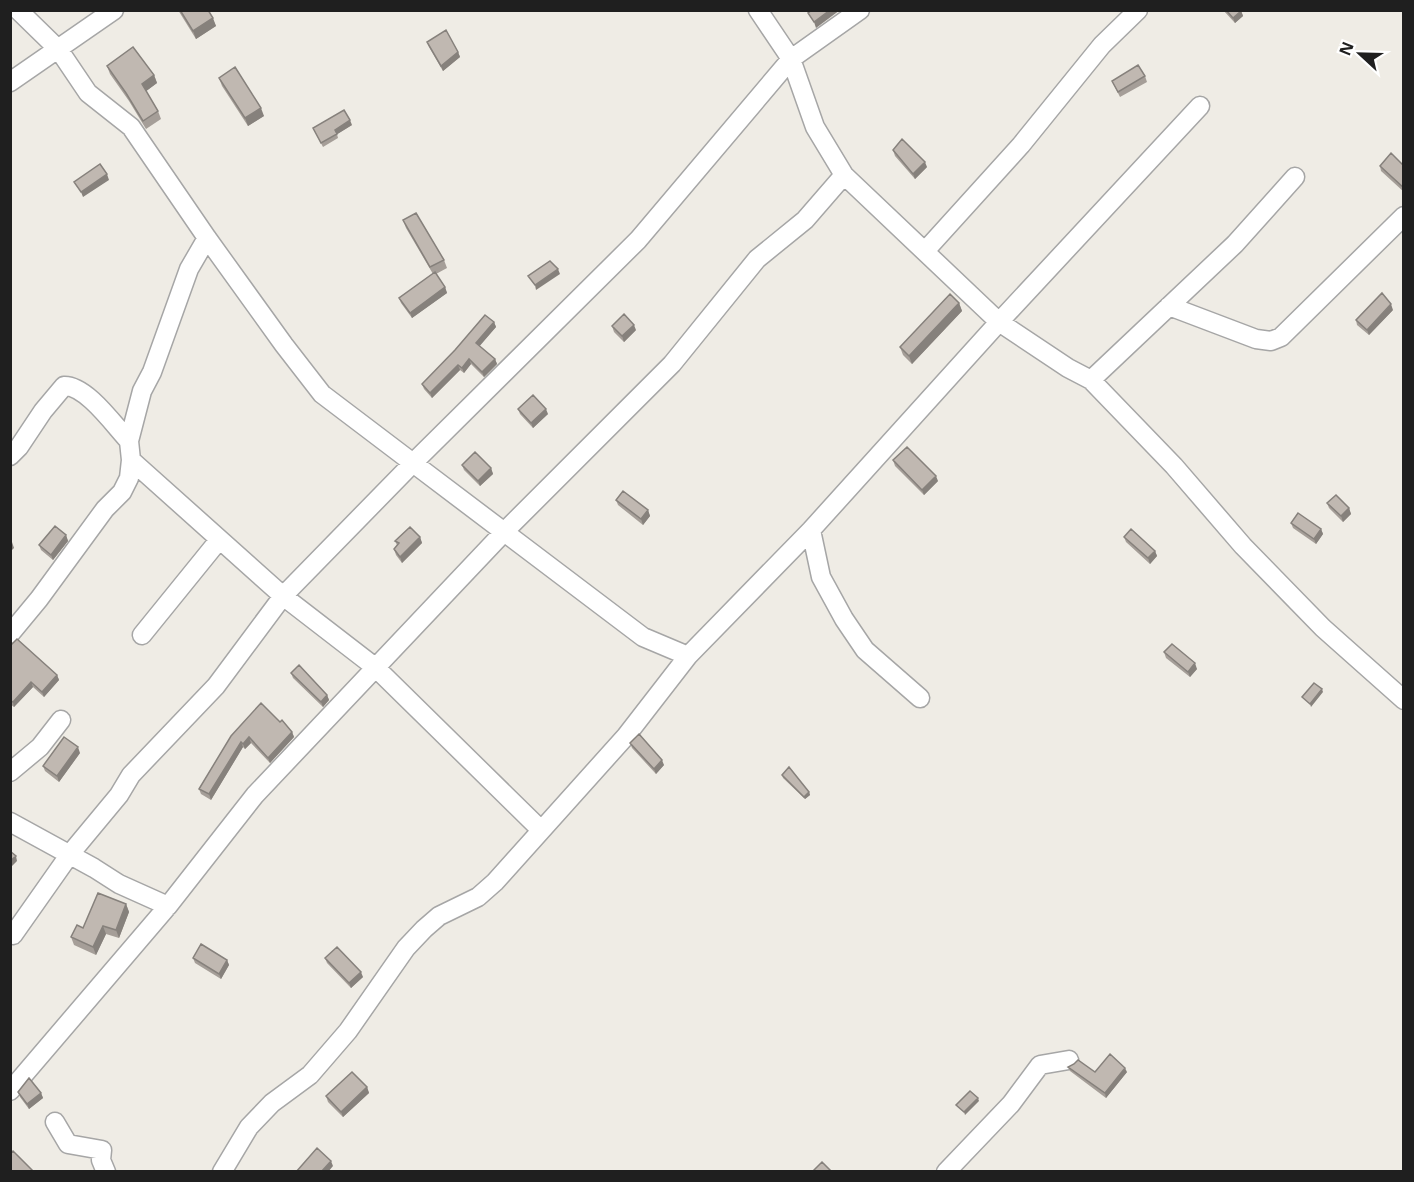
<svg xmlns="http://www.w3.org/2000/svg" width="1414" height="1182" font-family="'Open Sans',sans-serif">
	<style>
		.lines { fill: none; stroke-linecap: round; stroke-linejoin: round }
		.minor-casing { stroke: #a6a6a6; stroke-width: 21 }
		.minor { stroke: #fff; stroke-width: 18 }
		.wall { fill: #a59e98 }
		.shaded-wall { fill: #86817c }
		.building { fill: #c0b8b1; stroke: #86817c; stroke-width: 1.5 }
	</style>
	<rect width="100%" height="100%" fill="#efece5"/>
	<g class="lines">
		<defs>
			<path id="minor" d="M18,10L59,50L88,93L131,127L207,238L284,345L322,394L413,463L638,240L791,59L815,127L844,175L999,322L1068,368L1091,380L1174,466L1243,546L1323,628L1404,700
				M758,10L791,59L860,10
				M10,82L114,10
				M925,251L1021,145L1102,45L1138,10
				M1169,306L1256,339L1271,341L1281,337L1404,216
				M1091,380L1235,244L1295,177
				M10,456L19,447L43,411L64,386C86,385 114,425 129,441
				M131,460L283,596L413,463L643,637L688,656
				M811,530L821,577L844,619L865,650L920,698
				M10,634L39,599L105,509L122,492L129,478L131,460L129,441L142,391L152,372L189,269L207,238
				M142,635L219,540
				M10,772L40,747L61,720
				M10,822L94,868L119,884L168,906
				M13,935L70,854L119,795L131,775L216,686L283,596L375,667L541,830
				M10,1091L168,906L255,795L503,533L672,364L757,259L805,220L844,175
				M55,1122L68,1144L102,1150L101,1160L106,1172
				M222,1172L249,1127L272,1103L310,1075L348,1031L406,948L424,929L439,916L478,897L495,882L626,736L688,656L811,530L999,322L1200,106
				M946,1172L1011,1104L1040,1065L1069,1060"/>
		</defs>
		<use href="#minor" class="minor-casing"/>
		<use href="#minor" class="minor"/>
	</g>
	<path class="wall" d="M178,10H208L216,26L196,39Z
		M1223,10H1241L1243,16L1235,23Z
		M427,42L458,52L460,57L443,71L429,47Z
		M107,66L154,75L157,83L146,91L158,111L161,119L146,129L129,101L110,74Z
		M1145,76L1147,82L1120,97L1112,81Z
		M219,78L264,116L248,126L222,86Z
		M352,125L337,134L338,138L323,147L313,128Z
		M893,150L927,167L915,179L895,156Z
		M1380,166H1404V192L1381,171Z
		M403,220L444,260L447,268L436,274L445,287L447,293L412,318L401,303L399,298L433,274L406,228Z
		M959,303L962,311L912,364L903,355L900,347Z
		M1393,310L1369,335L1357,325L1356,320Z
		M494,322L496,327L479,346L495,359L497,364L484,377L471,364L464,373L460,370L432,398L424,389L422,384Z
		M612,326L636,330L624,342L614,332Z
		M518,409L548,414L533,428L520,414Z
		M893,460L938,481L924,495L895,466Z
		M462,465L491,468L493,474L480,486L464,470Z
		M616,500L648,510L650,516L643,525L618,505Z
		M1327,503L1349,508L1351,514L1343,522L1329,508Z
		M1291,523L1321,529L1323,534L1316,544L1293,528Z
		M66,535L68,541L53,560L41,550L39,545Z
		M420,537L422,543L402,563L396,555L394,549L397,545L395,541Z
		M1124,537L1155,551L1157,556L1150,564L1126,542Z
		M10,646L57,675L59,680L44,697L33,687L14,707L10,704Z
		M1164,652L1197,669L1190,677L1166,658Z
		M291,673L327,695L329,700L323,707L293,678Z
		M280,722L292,732L294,737L270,763L251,743L245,749L243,747L211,800L201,794L199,789L231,736Z
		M630,743L664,765L656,774L632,748Z
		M80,753L59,782L45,771L43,766Z
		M782,775L809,792L810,795L805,799L783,778Z
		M126,904L129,912L119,938L106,934L96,955L74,945L71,937L83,928Z
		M193,958L227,960L229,965L221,979L195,963Z
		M325,958L363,977L351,988L327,963Z
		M1074,1064L1095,1072H1127L1106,1098L1070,1071L1068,1067Z
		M367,1087L369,1093L343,1117L328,1102L326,1096Z
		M18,1092L41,1093L43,1098L29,1109L20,1097Z"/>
	<path class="shaded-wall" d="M830,10H840L816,28L814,22Z
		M1241,11L1243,16L1235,23L1233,18Z
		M213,18L216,26L196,39L193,31Z
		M458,52L460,57L443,71L441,66Z
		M154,75L157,83L145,92L142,84Z
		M261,108L264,116L248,126L245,118Z
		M350,120L352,125L336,135L335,130Z
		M925,162L927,167L915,179L913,174Z
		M107,174L109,180L83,197L81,192Z
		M558,269L560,274L536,290L535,285Z
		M445,287L447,293L412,318L410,313Z
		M959,303L962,311L912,364L909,356Z
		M1391,304L1393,310L1369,335L1367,330Z
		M494,322L496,327L478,348L476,343Z
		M634,325L636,330L624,342L622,336Z
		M469,359L471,364L464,373L462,368Z
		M495,359L497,364L484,377L482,372Z
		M458,365L460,370L432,398L430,393Z
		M546,409L548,414L533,428L531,423Z
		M491,468L493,474L480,486L478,481Z
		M936,476L938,481L924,495L922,490Z
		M1349,508L1351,514L1343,522L1341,516Z
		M648,510L650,516L643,525L641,519Z
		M1321,529L1323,534L1316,544L1314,539Z
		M66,535L68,541L53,560L51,555Z
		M420,537L422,543L402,563L400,557Z
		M12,542L14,548L10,552V544Z
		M1155,551L1157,556L1150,564L1148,558Z
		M1195,663L1197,669L1190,677L1188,672Z
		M57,675L59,680L44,697L42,692Z
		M31,682L33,687L14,707L13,702Z
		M1322,689L1323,692L1311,707L1310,704Z
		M327,695L329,700L323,707L321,702Z
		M292,732L294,737L270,763L268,758Z
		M249,737L251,743L245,749L243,744Z
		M241,742L243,747L211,800L209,794Z
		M78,747L80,753L59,782L57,776Z
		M662,760L664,765L656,774L654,769Z
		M809,792L810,795L805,799L804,797Z
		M16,856L17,861L10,868V861Z
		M126,904L129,912L119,938L116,930Z
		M103,926L106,934L96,955L93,947Z
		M227,960L229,965L221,979L219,974Z
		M361,972L363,977L351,988L349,983Z
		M1125,1068L1127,1072L1106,1098L1105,1093Z
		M367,1087L369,1093L343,1117L341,1112Z
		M41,1093L43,1098L29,1109L27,1104Z
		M978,1098L979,1101L965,1115L964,1112Z
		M331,1161L333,1166L328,1172H321Z"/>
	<path class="building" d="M180,10H208L213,18L193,31Z
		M812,10H830L814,22L808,13Z
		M1226,10H1241V11L1233,18Z
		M446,30L458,52L441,66L427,42Z
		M133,47L154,75L142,84L158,111L143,121L126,93L107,66Z
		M1138,65L1145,76L1118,92L1112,81Z
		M235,67L261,108L245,118L219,78Z
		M344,110L350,120L335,130L337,134L321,143L313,128Z
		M902,139L925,162L913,174L893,150Z
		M1391,153L1404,166V188L1380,166Z
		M100,164L107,174L81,192L74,182Z
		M416,213L444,260L430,267L403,220Z
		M550,261L558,269L535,285L528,276Z
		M435,272L445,287L410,313L399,298Z
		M1382,293L1391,304L1367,330L1356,320Z
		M950,294L959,303L909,356L900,347Z
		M624,314L634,325L622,336L612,326Z
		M485,315L494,322L476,343L495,359L482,372L469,359L462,368L458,365L430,393L422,384L455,350Z
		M533,395L546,409L531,423L518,409Z
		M907,447L936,476L922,490L893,460Z
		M475,452L491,468L478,481L462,465Z
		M623,491L648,510L641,519L616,500Z
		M1336,495L1349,508L1341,516L1327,503Z
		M1298,513L1321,529L1314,539L1291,523Z
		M55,526L66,535L51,555L39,545Z
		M410,527L420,537L400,557L394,549L399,543L395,541Z
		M1131,529L1155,551L1148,558L1124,537Z
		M17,639L57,675L42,692L31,682L13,702L10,700V646Z
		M1172,644L1195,663L1188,672L1164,652Z
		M299,665L327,695L321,702L291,673Z
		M1314,683L1322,689L1310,704L1302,697Z
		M261,703L280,722L282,720L292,732L268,758L249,737L243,744L241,742L209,794L199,789L231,736Z
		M639,734L662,760L654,769L630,743Z
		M64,737L78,747L57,776L43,766Z
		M789,767L809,792L804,797L782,775Z
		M10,851L16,856L10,861Z
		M98,893L126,904L116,930L103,926L93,947L71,937L77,925L83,928Z
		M201,944L227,960L219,974L193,958Z
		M337,947L361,972L349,983L325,958Z
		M1110,1054L1125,1068L1105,1093L1068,1067L1074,1064L1078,1060L1095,1072Z
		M352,1072L367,1087L341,1112L326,1096Z
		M29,1078L41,1093L27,1104L18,1092Z
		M970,1091L978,1098L964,1112L956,1105Z
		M317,1148L331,1161L321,1172H296Z
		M13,1151L34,1172H10V1154Z
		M822,1162L832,1172H812Z"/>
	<rect width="1414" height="1182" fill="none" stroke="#1f1f1f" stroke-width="24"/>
	<g transform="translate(1360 54) rotate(292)" stroke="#ffffff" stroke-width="4.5" paint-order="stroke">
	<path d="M0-4.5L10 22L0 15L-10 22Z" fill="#1f1f1f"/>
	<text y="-9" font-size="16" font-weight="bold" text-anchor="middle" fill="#1f1f1f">N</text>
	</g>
</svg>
